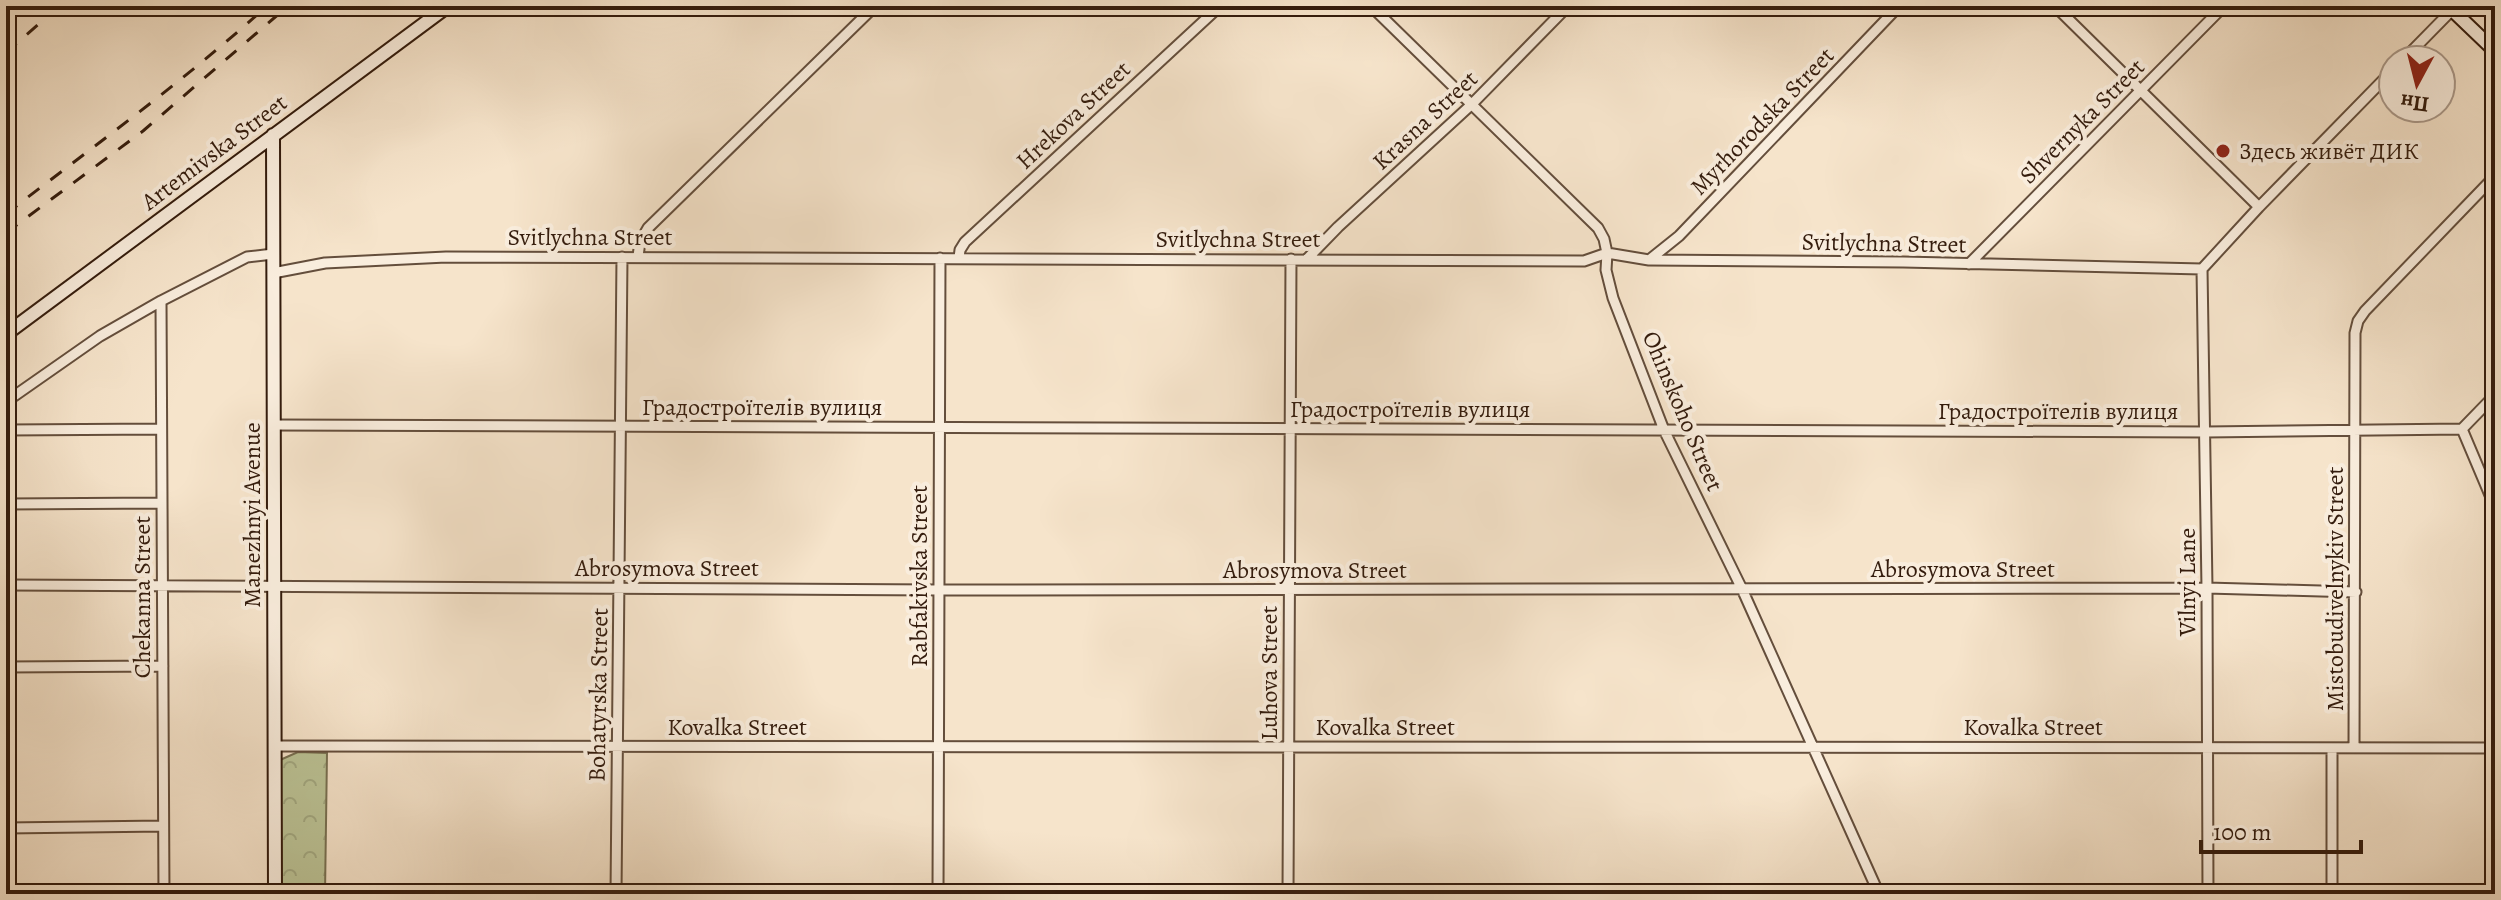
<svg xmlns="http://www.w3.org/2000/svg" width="2501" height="900" font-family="Alegreya,serif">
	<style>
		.forest { fill: url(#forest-crowns); stroke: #787052; stroke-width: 2 }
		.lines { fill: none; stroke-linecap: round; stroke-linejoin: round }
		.street-casing { stroke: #644e3c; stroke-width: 13 }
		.secondary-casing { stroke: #341c0d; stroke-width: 16 }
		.street { stroke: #f9eddd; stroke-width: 9 }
		.secondary { stroke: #f9eddd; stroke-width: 12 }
		.rail { stroke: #341c0d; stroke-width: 3; stroke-dasharray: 14 14; stroke-linecap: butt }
		.poi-dot { fill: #8f2418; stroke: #f9eddd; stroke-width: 3 }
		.labels { text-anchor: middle; stroke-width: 8; stroke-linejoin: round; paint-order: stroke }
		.street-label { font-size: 24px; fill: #341c0d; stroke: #f9eddd }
		.poi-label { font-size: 24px; fill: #341c0d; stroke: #f9eddd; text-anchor: start }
	</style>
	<defs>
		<pattern id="forest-crowns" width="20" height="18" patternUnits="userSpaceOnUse" patternTransform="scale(2)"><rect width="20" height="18" fill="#bcc497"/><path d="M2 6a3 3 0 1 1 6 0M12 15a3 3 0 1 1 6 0" fill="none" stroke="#a2a881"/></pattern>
	</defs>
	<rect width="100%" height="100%" fill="#f6e4cb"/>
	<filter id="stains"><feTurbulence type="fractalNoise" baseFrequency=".0025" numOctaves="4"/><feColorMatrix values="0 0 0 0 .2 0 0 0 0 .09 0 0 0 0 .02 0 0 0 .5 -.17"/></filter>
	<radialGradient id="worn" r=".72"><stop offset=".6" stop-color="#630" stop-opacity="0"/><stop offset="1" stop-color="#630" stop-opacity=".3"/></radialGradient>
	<path class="forest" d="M298,752L327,753L325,894H279L280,760Z"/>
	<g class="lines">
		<defs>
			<path id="street" d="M1371,6L1598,228L1604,239L1607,253L1606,270L1613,298L1664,430L1742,589L1879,894
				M2055,6L2259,207
				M2403,60L2456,6
				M638,256L640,242L648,228L875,6
				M959,258L960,250L965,242L1220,6
				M1306,260L1338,227L1471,105L1568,6
				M1649,260L1679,236L1899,6
				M1969,264L2224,6
				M2202,269L2207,588L2208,894
				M2202,269L2259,207L2393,70
				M273,273L325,263L446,257L1584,261L1607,253L1649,260L1903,262L2202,269
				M161,301L164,894
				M6,405L7,401L100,336L161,301L247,257L273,254
				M273,425L2206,432L2462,429L2495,507
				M2462,429L2495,395
				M6,430L161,429
				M6,504L162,503
				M6,585L939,590L2207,588L2356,592
				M6,667L163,666
				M274,746L2495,748
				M2332,748V894
				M2354,748L2355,333L2358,321L2365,311L2495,176
				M6,828L163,826
				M616,894L622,257
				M938,894L940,258
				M1288,894L1291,259"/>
			<path id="secondary" d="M2448,6L2495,51
				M273,135L275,894
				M6,334L448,6"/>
		</defs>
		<use href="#street" class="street-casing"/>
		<use href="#secondary" class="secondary-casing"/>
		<use href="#street" class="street"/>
		<use href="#secondary" class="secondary"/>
		<path class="rail" d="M6,53L59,6
			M6,214C94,146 184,81 267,6
			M6,233L143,131L288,6"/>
	</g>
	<circle class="poi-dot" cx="2223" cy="151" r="8"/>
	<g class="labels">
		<g class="street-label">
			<text transform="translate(1073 115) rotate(-43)" y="8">Hrekova Street</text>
			<text transform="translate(1425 120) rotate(-43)" y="8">Krasna Street</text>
			<text transform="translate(1762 121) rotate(-46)" y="8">Myrhorodska Street</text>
			<text transform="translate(2082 121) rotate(-45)" y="8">Shvernyka Street</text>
			<text transform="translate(214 152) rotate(-37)" y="8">Artemivska Street</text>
			<text x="590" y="245">Svitlychna Street</text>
			<text x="1238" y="247">Svitlychna Street</text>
			<text transform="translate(1884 243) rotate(1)" y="8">Svitlychna Street</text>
			<text x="762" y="415">Градостроїтелiв вулиця</text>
			<text x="1410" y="417">Градостроїтелiв вулиця</text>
			<text transform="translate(1683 411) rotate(67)" y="8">Ohinskoho Street</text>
			<text x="2058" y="419">Градостроїтелiв вулиця</text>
			<text transform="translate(252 515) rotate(-90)" y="8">Manezhnyi Avenue</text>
			<text x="667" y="576">Abrosymova Street</text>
			<text x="1963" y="577">Abrosymova Street</text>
			<text x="1315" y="578">Abrosymova Street</text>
			<text transform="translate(919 576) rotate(-90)" y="8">Rabfakivska Street</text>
			<text transform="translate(2187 582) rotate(-90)" y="8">Vilnyi Lane</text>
			<text transform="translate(2335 589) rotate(-90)" y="8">Mistobudivelnykiv Street</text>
			<text transform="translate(142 597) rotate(-90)" y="8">Chekanna Street</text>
			<text transform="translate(1269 673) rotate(-90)" y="8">Luhova Street</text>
			<text transform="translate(598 695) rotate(-89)" y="8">Bohatyrska Street</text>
			<text x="737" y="735">Kovalka Street</text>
			<text x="1385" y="735">Kovalka Street</text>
			<text x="2033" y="735">Kovalka Street</text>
		</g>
		<g class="poi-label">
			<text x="2239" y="159">Здесь живёт ДИК</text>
		</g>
	</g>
	<rect width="2501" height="900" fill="none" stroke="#f6e4cb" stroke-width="32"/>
	<rect x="8" y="8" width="2485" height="884" fill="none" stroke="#341c0d" stroke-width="4"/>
	<rect x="16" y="16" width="2469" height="868" fill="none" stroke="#341c0d" stroke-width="2"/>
	<g transform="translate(2417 84) rotate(187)"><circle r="38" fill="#f9eddd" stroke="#aa998a" stroke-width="2"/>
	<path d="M0-6L14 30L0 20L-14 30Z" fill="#8f2418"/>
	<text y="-12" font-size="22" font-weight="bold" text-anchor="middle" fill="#341c0d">Пн</text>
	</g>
	<path d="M2201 840v12h160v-12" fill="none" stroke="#341c0d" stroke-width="4"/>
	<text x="2213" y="840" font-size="24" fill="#341c0d" stroke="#f9eddd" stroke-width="6" paint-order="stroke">100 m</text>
	<rect width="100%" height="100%" filter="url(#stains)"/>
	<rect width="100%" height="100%" fill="url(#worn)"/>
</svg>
